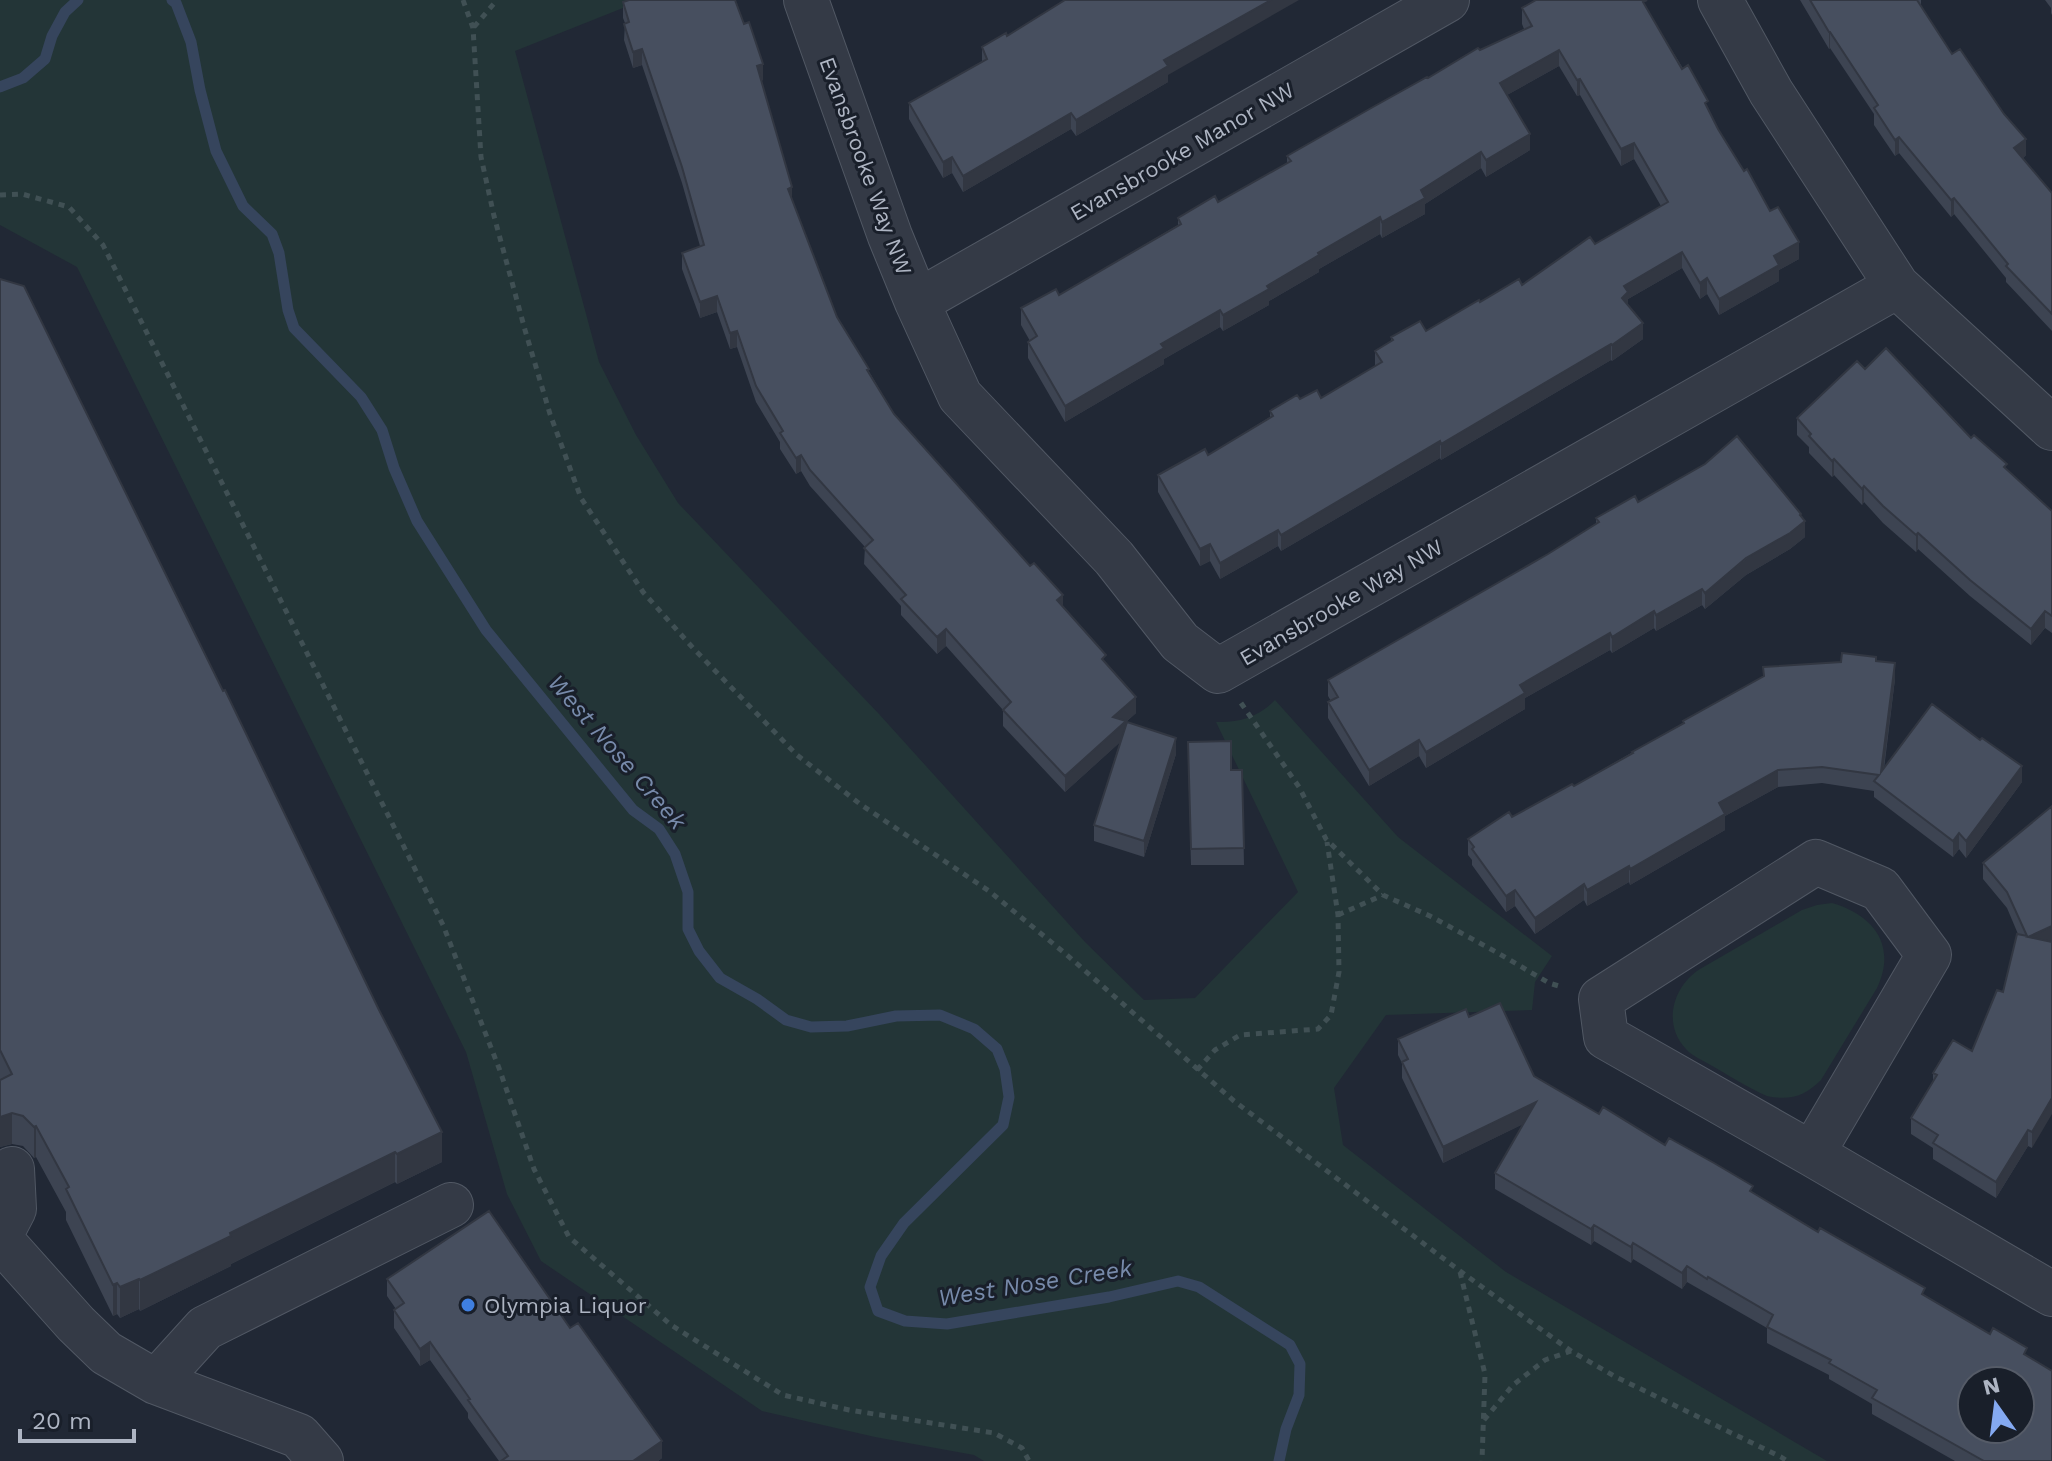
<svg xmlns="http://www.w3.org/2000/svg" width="2052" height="1461" font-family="'Work Sans',sans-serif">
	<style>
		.green { fill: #233537 }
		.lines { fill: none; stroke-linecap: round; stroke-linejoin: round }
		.stream { stroke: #36455d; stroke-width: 11 }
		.minor-casing { stroke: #515864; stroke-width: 46 }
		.path { stroke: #405054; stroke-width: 5; stroke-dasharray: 6 6; stroke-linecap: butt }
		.minor { stroke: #343a46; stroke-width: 44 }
		.wall { fill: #3d4452 }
		.shaded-wall { fill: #323742 }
		.building { fill: #474f5f; stroke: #323742; stroke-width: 2; fill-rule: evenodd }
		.shop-dot { fill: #3f7fe0; stroke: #191f2a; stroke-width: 3 }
		.labels { text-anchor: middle; stroke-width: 6; stroke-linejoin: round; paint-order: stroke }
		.street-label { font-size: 22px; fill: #aeb5c3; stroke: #191f2a }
		.poi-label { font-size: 22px; fill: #aeb5c3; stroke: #191f2a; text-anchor: start }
		.water-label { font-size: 24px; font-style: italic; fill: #778aaa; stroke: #191f2a }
	</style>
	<rect width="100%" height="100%" fill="#212835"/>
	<path class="green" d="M0,0H643L515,51L599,362L636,435L678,503L879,714L1085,942L1144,1000L1195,998L1298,892L1216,722C1238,723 1259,717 1275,700L1398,837L1552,956L1535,982L1532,1010L1386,1015L1334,1088L1343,1145L1506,1272L1827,1461H984L974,1455L875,1437L762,1411L541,1261L507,1194L466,1052L77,267L0,225Z
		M1832,903C1874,915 1897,946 1877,988L1821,1080C1805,1096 1790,1101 1767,1096C1746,1087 1727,1074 1707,1063C1700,1059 1691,1055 1686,1049C1662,1024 1673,986 1700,969L1802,910L1817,905Z"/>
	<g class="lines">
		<path class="stream" d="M172,0L176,3L191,42L200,90L216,151L243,206L272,234L279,253L288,310L294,328L361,397L382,430L394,468L417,521L486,630L633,810L659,829L675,854L688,892V929L699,951L720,978L757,999L786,1020L811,1027L847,1026L896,1016L940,1015L974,1029L997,1049L1005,1069L1009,1097L1003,1125L904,1223L881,1256L870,1287L878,1311L905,1321L947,1324L1109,1297L1178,1281L1199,1287L1290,1345L1300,1364L1299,1395L1286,1429L1279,1461
			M0,87L23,78L45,59L52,36L65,12L78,0"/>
		<defs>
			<path id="minor" d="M806,0L890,236L917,302L960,396L1114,558L1180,642L1218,671L1897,286
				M1720,0L1771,92L1897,286L2052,428
				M917,302L1447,0
				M1812,1154L1929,955L1880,889L1816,862L1601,999L1606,1037L1812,1154L2052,1294
				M0,1236L14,1209L12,1169
				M0,1239L76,1324L106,1353L156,1382L299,1436L321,1461
				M156,1382L205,1328L451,1205"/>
		</defs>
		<use href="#minor" class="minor-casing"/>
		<path class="path" d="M463,0L473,28L481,157L494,216L525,330L550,414L581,498L643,592L693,648L797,755L860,804L989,891L1067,955L1234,1101L1460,1271L1571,1351L1614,1376L1781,1457L1787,1461
			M474,27L497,0
			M0,195L22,194L69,207L103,245L443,925L499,1068L534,1169L569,1237L671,1325L783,1395L849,1410L994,1433L1022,1448L1029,1461
			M1241,703L1299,787L1326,839L1383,895L1430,916L1498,953L1549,983L1562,987
			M1338,915L1383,895
			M1197,1070L1215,1050L1240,1035L1318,1029L1331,1015L1339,972L1338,915L1327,842
			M1460,1272L1485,1374L1482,1461
			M1484,1420L1513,1385L1545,1360L1571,1351"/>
		<use href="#minor" class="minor"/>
	</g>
	<path class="wall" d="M1800,0H1921V6L1952,54L2026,155L2023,158L2052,193V331L2006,282V278L1954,214L1951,217L1899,153L1895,156L1874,125V114L1830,48L1829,49Z
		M2045,0H2052V15L2051,13V8Z
		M623,2L763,80L761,81L792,200L837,317L894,414L1063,607L1106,664L1136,713L1126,722V725L1176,754L1144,857L1094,841V825L1120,742L1065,792L1003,726V710L946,646L937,654L901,615V606L864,564L865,547L810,486L801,471L796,474L780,449V442L756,402L737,347L730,349L717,312L700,318L682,269V253L700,246L682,183L642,65L633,68L624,40L625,23L623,18Z
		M1522,8L1647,10L1708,109L1718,129L1799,259L1779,270V281L1719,315L1707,294L1700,299L1682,268L1628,299V306L1643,339L1612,361L1611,360L1441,460L1440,458L1281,551L1278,546L1220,579L1210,561L1200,566L1158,492V475L1208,455L1270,417V411L1300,399L1321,398L1375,366V351L1391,341V337L1426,331L1480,302L1522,285L1661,206L1634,159L1621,166L1580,95L1577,96L1559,66L1507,95L1530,150L1486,177L1481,168L1425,204V214L1382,238L1380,234L1319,269V272L1269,301V305L1223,331L1220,327L1164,359V364L1065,422L1028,358V342L1030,341L1021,325V308L1059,295L1178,225V218L1218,202L1287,163V156L1480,50L1524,29L1522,24Z
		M1007,36L1168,75V82L1076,136L1071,129L963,192L952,173L943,178L909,119V103L982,62V47Z
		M0,279L442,1162L397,1184L395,1182L231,1264V1266L140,1311L139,1309L120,1318L117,1314L113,1316L66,1220V1212L36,1157L34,1158L23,1146L12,1144L0,1147Z
		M1865,369L1971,438L2052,511V633L2045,628L2031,645L1970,596L1918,549L1916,552L1883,523L1864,502L1862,505L1834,475L1832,477L1809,453V447L1797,435V418Z
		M1638,502L1801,516L1805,537L1790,549L1746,575L1705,609L1702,605L1656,631L1654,628L1612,653L1610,650L1525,698V709L1426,768L1419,756L1369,786L1328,718V702L1331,701L1328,696V680L1548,554L1596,524V518Z
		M1876,661L1895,679L1884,769L2022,782L1966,858L1959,849L1953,857L1924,835L1874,797V791L1822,783L1778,787L1725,816V830L1630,885L1629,882L1587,906L1584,900L1535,934L1515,906L1506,912L1472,865V860L1468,855V839L1574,786L1683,723V721Z
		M1188,758L1231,770H1242L1244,865H1191Z
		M2052,806L2032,1148L2028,1146L1996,1198L1933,1159V1148L1911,1134V1118L1933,1082V1073L1972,1051L2003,992L2018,934L2007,908L1983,879V863Z
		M1469,1017L1534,1076L1599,1114L1665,1145L1753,1193L2027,1356L2052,1461H1955L1872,1414V1404L1829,1379V1375L1767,1343V1328L1687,1282L1682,1289L1633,1259L1631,1263L1594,1241L1591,1245L1495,1189V1173L1523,1124L1443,1163L1402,1078V1063L1398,1055V1039Z
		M387,1279L570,1328L662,1458L658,1461H499L468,1418V1413L430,1360L420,1366L394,1328V1310L396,1309L387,1296Z"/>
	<path class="shaded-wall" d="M1271,0H1299L1168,75V82L1076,136V120L1164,60Z
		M1829,32H1830V48L1829,49Z
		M642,49V65L633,68V52Z
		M1559,50V66L1500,99V83Z
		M763,64V80L757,82V66Z
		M1580,79V95L1577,96V80Z
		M1071,113V129L963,192V176Z
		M1530,134V150L1486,177V160Z
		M1899,137V153L1895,156V140Z
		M2026,139V155L2014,165V148Z
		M1634,143V159L1621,166V149Z
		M1481,152V168L1425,204V214L1382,238V222L1421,190Z
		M952,157V173L943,178V162Z
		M792,187V204L788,189Z
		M1954,198V214L1951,217V200Z
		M1380,217V234L1319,269V272L1269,301V305L1223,331V315L1318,253Z
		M1799,242V259L1779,270V281L1719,315V299L1774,256Z
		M1682,252V268L1628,299V309L1622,298L1624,286Z
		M1707,278V294L1700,299V283Z
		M717,296V312L700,318V302Z
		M1220,310V327L1164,359V364L1065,422V406L1161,344Z
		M1643,323V339L1612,361V345Z
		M737,331V347L730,349V333Z
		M1611,344V360L1441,460V444Z
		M1440,441V458L1281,551V535Z
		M801,455V471L796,474V458Z
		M1834,459V475L1832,477V461Z
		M1864,486V502L1862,505V489Z
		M1801,514V523L1805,521V537L1790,549L1746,575L1705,609V593Z
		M1278,530V546L1220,579V563Z
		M1918,533V549L1916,552V535Z
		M1210,544V561L1200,566V549Z
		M1702,589V605L1656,631V615Z
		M1063,595V611L1057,600Z
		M1654,611V628L1612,653V637Z
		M2045,611V628L2031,645V629Z
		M946,629V646L937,654V637Z
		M1610,633V650L1525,698V709L1426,768V752L1520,685Z
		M1895,663V679L1881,788V772Z
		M1136,697V713L1126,722V737L1065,792V776L1113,717Z
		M1176,738V754L1144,857V841Z
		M1419,740V756L1369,786V770Z
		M2022,766V782L1966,858V841Z
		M1778,770V787L1725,816V830L1630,885V869L1719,803Z
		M1959,833V849L1953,857V841Z
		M1629,866V882L1587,906V890Z
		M1584,884V900L1535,934V918Z
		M1515,890V906L1506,912V896Z
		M2052,926V943L2028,937Z
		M2052,1098V1114L2032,1148V1132Z
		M1536,1102V1118L1443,1163V1147Z
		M12,1113V1144L0,1147V1117Z
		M36,1126V1157L34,1158V1127Z
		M2028,1130V1146L1996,1198V1182Z
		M442,1132V1162L397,1184V1154Z
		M395,1152V1182L231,1264V1266L140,1311V1280L230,1233Z
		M1594,1225V1241L1591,1245V1229Z
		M1633,1243V1259L1631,1263V1247Z
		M1687,1266V1282L1682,1289V1273Z
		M139,1279V1309L120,1318V1287Z
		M117,1283V1314L113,1316V1285Z
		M430,1342V1360L420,1366V1349Z
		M662,1441V1458L658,1461H633Z"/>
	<path class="building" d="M629,0H735L744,24L749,22L763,64L757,66L792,187L788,189L837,317L869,369L867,370L894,414L1030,566L1034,563L1063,595L1057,600L1106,655L1102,659L1136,697L1113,717L1126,721L1065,776L1003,710L1011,702L946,629L937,637L901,599L906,595L864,548L873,540L810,470L801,455L796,458L780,433L783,431L756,386L737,331L730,333L717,296L700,302L682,253L704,245L682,167L642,49L633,52L624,24L629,22L623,2Z
		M1065,0H1271L1164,60L1168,66L1076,120L1071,113L963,176L952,157L943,162L909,103L987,59L982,47L1006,33L1007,36Z
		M1536,0H1647L1643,2L1682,69L1688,65L1708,101L1705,103L1718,129L1744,171L1747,169L1770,211L1778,207L1799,242L1774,256L1779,265L1719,299L1707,278L1700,283L1682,252L1624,286L1628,292L1622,298L1643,323L1612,345L1611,344L1441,444L1440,441L1281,535L1278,530L1220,563L1210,544L1200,549L1158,475L1205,449L1208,455L1273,416L1270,411L1297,395L1300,399L1317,390L1321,398L1382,362L1375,351L1393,340L1391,337L1420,321L1426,331L1479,300L1480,302L1519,279L1522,285L1590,237L1595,244L1668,202L1634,143L1621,149L1580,79L1577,80L1559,50L1500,83L1530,134L1486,160L1481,152L1421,190L1425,198L1382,222L1380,217L1318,253L1319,255L1267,286L1269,289L1223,315L1220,310L1161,344L1164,348L1065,406L1028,342L1037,336L1021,308L1056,289L1059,295L1181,224L1178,218L1215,196L1218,202L1291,161L1287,156L1373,107L1427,77L1428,78L1478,48L1480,50L1532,26L1522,8Z
		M1810,0H1917L1952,54L1960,49L2004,114L2026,139L2014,148L2052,193V314L2006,266L2008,264L1954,198L1951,200L1899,137L1895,140L1874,108L1878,105L1830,32H1829Z
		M0,279L24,286L223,691L225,690L379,1010L442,1132L397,1154L395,1152L230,1233L231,1236L140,1280L139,1279L120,1287L117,1283L113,1285L66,1189L69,1187L36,1126L34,1127L23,1116L12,1113L0,1117V1080L12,1074L0,1050Z
		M1886,348L1971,438L1974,435L2007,464L2004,467L2052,511V616L2045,611L2031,629L1970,580L1918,533L1916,535L1883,506L1864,486L1862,489L1834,459L1832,461L1809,436L1811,434L1797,418L1857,361L1865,369Z
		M1737,436L1801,514L1800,515L1805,521L1790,533L1746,558L1705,593L1702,589L1656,615L1654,611L1612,637L1610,633L1520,685L1525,693L1426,752L1419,740L1369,770L1328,702L1338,697L1328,680L1548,554L1599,522L1596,518L1635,496L1638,502L1705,464Z
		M1842,653L1876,657V661L1895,663L1881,772L1932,704L1980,740L1982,738L2022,766L1966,841L1959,833L1953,841L1924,819L1874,781L1879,775L1822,767L1778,770L1719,803L1725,814L1630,869L1629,866L1587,890L1584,884L1535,918L1515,890L1506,896L1472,849L1474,847L1468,839L1509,812L1512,817L1572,784L1574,786L1633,753L1632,752L1684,723L1683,721L1764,676L1763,667L1841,662Z
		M1127,722L1176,738L1144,841L1094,825Z
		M1231,741V770H1242L1244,848L1191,849L1188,742Z
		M2052,806V926L2028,937L2052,942V1098L2032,1132L2028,1130L1996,1182L1933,1143L1938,1135L1911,1118L1937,1075L1933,1073L1953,1040L1972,1051L1997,990L2003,992L2017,934L2027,936L2007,892L1983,863Z
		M1500,1003L1534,1076L1599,1114L1603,1107L1665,1145L1669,1138L1714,1163L1753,1186L1750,1191L1818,1232L1820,1228L1925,1288L1922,1294L1990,1334L1993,1328L2027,1348L2024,1354L2052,1371V1461H1984L1872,1398L1877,1390L1829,1363L1831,1360L1767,1327L1773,1315L1708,1277L1707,1279L1687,1266L1682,1273L1633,1243L1631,1247L1594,1225L1591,1229L1495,1173L1536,1102L1443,1147L1402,1062L1408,1059L1398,1039L1466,1009L1469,1017ZM1972,1381H2020V1429H1972Z
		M489,1211L570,1328L578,1323L662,1441L633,1461H501L508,1456L468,1400L470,1399L430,1342L420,1349L394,1310L404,1303L387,1279Z"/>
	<circle class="shop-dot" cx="468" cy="1305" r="8"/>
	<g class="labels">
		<g class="street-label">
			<text transform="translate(1182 151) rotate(-30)" y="8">Evansbrooke Manor NW</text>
			<text transform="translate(866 166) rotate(70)" y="8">Evansbrooke Way NW</text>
			<text transform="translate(1341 602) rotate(-30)" y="8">Evansbrooke Way NW</text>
		</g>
		<g class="poi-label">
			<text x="484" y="1313">Olympia Liquor</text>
		</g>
		<g class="water-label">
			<text transform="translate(617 752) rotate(49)" y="8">West Nose Creek</text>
			<text transform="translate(1035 1283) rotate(-9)" y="8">West Nose Creek</text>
		</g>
	</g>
	<g transform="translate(1996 1405) rotate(346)"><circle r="38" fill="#191f2a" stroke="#555b67" stroke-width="2"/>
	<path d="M0-6L14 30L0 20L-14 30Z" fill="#84a9f1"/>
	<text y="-12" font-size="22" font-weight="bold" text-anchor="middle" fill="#aeb5c3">N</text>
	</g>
	<path d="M20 1429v12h114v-12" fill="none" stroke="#aeb5c3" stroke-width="4"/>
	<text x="32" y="1429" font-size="24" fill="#aeb5c3" stroke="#191f2a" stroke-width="6" paint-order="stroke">20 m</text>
</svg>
